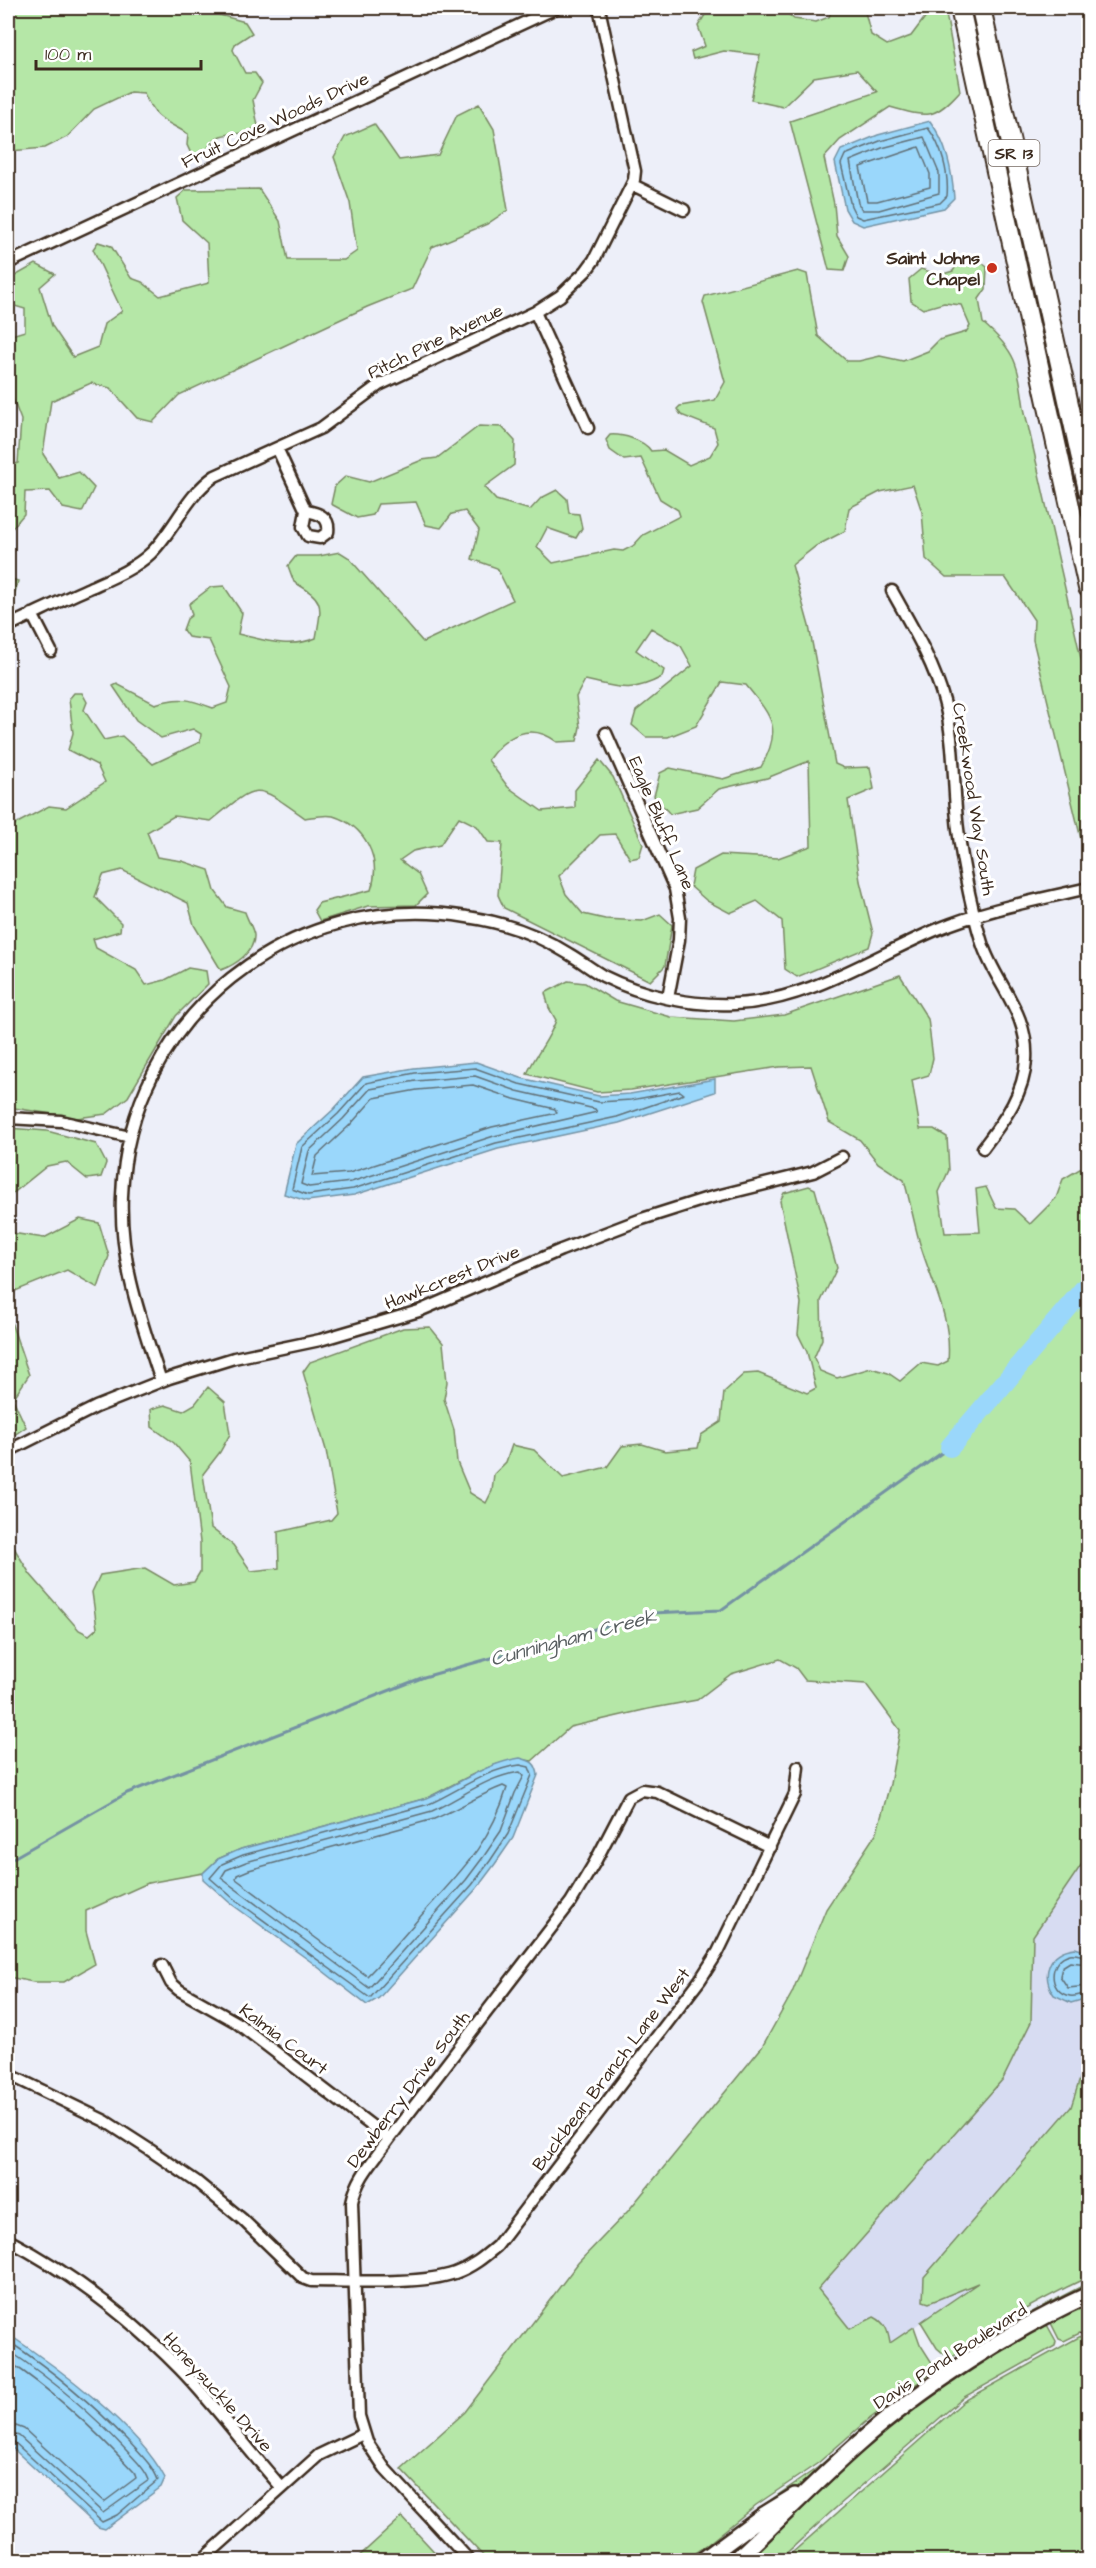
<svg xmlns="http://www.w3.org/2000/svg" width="1096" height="2568" font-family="'Architects Daughter',sans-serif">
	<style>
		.built { fill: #d7dcf2 }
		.green { fill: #b5e7a7; stroke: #788862; stroke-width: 1.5 }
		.water { fill: #9ad7fb; stroke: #7492a3; stroke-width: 1.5 }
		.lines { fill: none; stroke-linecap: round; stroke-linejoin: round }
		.shore { stroke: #616f76; stroke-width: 1.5 }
		.stream { stroke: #7492a3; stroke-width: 3 }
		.river { stroke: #9ad7fb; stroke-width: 20 }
		.street-casing { stroke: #3b2a1e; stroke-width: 15 }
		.secondary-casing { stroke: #3b2a1e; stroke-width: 20 }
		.primary-casing { stroke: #3b2a1e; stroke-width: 22 }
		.street { stroke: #fff; stroke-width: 10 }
		.secondary { stroke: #fff; stroke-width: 15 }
		.primary { stroke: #fff; stroke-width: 18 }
		.poi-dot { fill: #c8321e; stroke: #fff; stroke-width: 2 }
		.labels { text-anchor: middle; stroke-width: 6; stroke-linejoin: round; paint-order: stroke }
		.shield { fill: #fff; stroke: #766a62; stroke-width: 1.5 }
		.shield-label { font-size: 16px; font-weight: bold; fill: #3b2a1e }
		.street-label { font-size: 18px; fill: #3b2a1e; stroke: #fff }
		.poi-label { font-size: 18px; font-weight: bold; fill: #3b2a1e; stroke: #fff; text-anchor: end }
		.water-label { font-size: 20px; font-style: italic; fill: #585e60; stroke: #fff }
	</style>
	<rect width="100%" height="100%" fill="#edeff9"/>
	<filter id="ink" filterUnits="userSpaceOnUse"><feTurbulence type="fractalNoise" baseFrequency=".0167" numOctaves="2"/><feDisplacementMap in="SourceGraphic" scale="12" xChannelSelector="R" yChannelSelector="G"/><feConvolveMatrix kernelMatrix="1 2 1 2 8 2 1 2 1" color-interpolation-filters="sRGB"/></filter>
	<g filter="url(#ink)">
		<path class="built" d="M1088,1855V2054L1071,2107L924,2277L929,2303L982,2281L889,2344L874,2317L851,2329L818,2290L1003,2079L1031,2022L1033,1936Z"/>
		<path class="green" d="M8,8H214L216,14L245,22L252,33L235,44L233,50L245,73H255L262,83L253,100L258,126C235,143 219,122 205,154L193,158L187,145L188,134C165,120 155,120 144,93L130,92L94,109L67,137L45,148L10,151L8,146Z
			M723,8H780L794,19L816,22L829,17L833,8H864L871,35L887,45L911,36L929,12L928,8H945L960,91C933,121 927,117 890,107L840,140L824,158L834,204L837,236L849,256L844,271L829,270L790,121L877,92L857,70L814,77L783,107L751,100L760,55L724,51L693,59L691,52L705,46L698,26L708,10Z
			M479,104L494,129L508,210L487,224L432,247L412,289L367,307L179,395L153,422L137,418L110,388L91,383L51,401L43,454L59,478L79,472L94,488L82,512L63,508L50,491L25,492L24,514L8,533V467L18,463L21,420L8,386V336L25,331V309L8,304V280L36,264L55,274L40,287L52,326L73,357L98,347L104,324L122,311L93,249L98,242L111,246L131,278L142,282L160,296L209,283L207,243L182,220L177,198L186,190L259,189L280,221L288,260H344L357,251L350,203L334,157L345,137L374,124L399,160L438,155L457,115Z
			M977,259L987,267L986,289L979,299L983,323C1017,352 1018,365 1024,408L1088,689V868L1033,640L1034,620L1005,577H946L926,559L922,512L913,485L880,492L849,508L845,531L816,546L792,565L809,626L835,764L844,768L870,767L874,789L848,800L860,881L873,933L869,947L797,977L785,969L782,921L757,901L730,913L707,901L690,886L693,870L721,855L778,858L811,846L809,761L767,778L719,789L697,808L670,814L654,796L660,773L670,768L723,779L761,767C783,728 772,717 746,685L722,682L696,726L668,737H646L632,725L636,711L692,666L681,646L651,628L636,650L664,670L662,677C630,694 618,687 585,680L576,697L580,727L577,741L557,742C530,721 505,736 488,760L508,787L542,811L575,808V790L599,760L613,777L643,844L639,857L630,859L615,834L600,835L559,876L566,894L583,914L605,919L642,921L660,914L672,925L665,966L650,981L504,908L498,895L502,843L488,842L477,826L459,817L440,845L413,851L400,860L418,874L427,894L416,905L368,906L320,921L314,910L319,903L371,890C382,858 365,826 333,816C325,814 313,817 305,818C255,782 258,782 211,821L174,816L147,832L157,857L182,861L209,870L215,891L227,907L245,912C247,919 253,928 254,935C255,952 235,965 221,970L194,925L188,903L122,870L103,875L95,897L121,923L120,931L93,939L96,948L136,970L146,985L165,980L188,968L206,971L208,984L176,1016L128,1097L106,1114L77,1118L8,1107V828L49,806L66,808L105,782L97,765L68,750L73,733L69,699L74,693H82L87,702L84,710L104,740L122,736L153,764L200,742L201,734L193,729L161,738L136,720L113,686L117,684L155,704C180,696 189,699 213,708L227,703L231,687L209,640L188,637L183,630L187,619L192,615L189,604L211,587L224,586L242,613L238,634C264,640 290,649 316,638C322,604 325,600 294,582L288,566L296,556H319L340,552L348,557L423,642L513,600L497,568L472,559L479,530L465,511L452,514L441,528L426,525L416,502L378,504L373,515L357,518L331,504L335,486L346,476L369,482L422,460L437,458L479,426L502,427L515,441L514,465L484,487L496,500L530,510L541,498L557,490L567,499L569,513L579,514L582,528L576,538L547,528L537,547L553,563L614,550L623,551L633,546L643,535L680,516L678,510L660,499L641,458L624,460L610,450L606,440L610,435C622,434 644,440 651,451L664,450L689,465L710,456L718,443L714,428L681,415L677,409L680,406L715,400L725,382L703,302L705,296L798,271L807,274L818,336L847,361H859L880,356L903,361L928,351L939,340L966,332L970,326L961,305L944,303L923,309L911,301L909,279L921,269L940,275L953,271L960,260Z
			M8,578L18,581L14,596L8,601Z
			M900,975L928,1019L933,1058L929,1075L912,1080L920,1129H934L947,1137L949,1170L939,1192L945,1233L980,1232L976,1189L986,1187L996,1208L1014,1209L1030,1224L1056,1198L1063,1179L1088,1164V1855L1033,1936L1031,2022L1003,2079L818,2289L850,2329L874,2317C886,2323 888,2331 890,2343L914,2327L920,2344L936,2369L864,2423L818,2463L756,2505L708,2544L684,2560H487L401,2469L465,2412L578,2263L628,2211L762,2047L792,1993L826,1909L877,1832L890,1784L900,1730L866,1684L805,1680L796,1668L780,1659L731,1674L697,1700L648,1709L570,1727L532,1761C499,1754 457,1784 427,1798L241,1849L218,1859L203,1873L148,1883L86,1911V1931L95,1964L64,1982H33L8,1977V1538L30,1574L79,1630L89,1635L97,1628L92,1592L100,1575L145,1568L174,1585L194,1582L200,1572V1542L190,1462L174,1443L152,1427L151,1409L165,1405L183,1411L195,1404L208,1387L225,1402L230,1434L220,1452L203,1474L211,1528L233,1545L251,1571L279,1568L278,1532L331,1520L337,1513L326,1450L303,1372L310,1362L403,1328L430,1327L443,1343L447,1382L444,1399L454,1430L457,1462L470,1493L486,1503L492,1491L494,1474L506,1462L512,1445L534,1450L563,1478L607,1467L622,1446L642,1444L665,1451L698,1448L701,1435L721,1422L724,1392L744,1374L758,1373L807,1393L816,1388L807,1352L798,1334L801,1303L780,1201L784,1193L809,1186L815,1189L837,1268L821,1301L822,1339L814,1358L820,1371L837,1378L871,1368L888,1373L900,1381L921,1363L938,1366L948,1361C952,1318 932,1284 920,1244C914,1223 910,1201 904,1180L878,1163L860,1140L829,1122L811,1066L779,1067L631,1090L597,1092L527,1074C535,1055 550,1039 556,1020L549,1008L545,993L568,981L585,983L615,1001L671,1017L734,1021L784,1015Z
			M8,1128L47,1131L96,1144L106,1163L101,1177L87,1179L66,1162L47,1166L11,1195L8,1210Z
			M8,1216L12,1233L44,1238L80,1219L99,1223L109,1256L98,1288L67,1270L8,1294Z
			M8,1313L29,1375L13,1399L26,1427L8,1439Z
			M1088,2054V2277C1037,2301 994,2325 950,2359L937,2348L921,2322L978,2283L929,2303L923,2301L924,2277L1071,2107Z
			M1088,2283V2288L1045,2310L1043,2306Z
			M1088,2302V2329L1064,2341L1059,2339L1050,2321Z
			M1038,2309L1040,2313L962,2359L956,2360L988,2336Z
			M1046,2323L1056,2341L1055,2346L964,2397L830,2513L779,2560H740C795,2510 849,2458 908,2413C952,2380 999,2351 1046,2323Z
			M1088,2332V2560H784L964,2401Z
			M936,2373L935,2378L820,2470L695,2560H690L755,2511L817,2468L881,2414Z
			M402,2517L442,2560H355Z
			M768,2519L770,2523L729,2560H713Z"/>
		<path class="water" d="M930,121C947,144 952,170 954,198L944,208L863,226L852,221L845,209L835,162L841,150L878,135Z
			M476,1062L521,1078L599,1096L630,1094L715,1079V1092L619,1123L498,1149L354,1195L307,1201L284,1194L296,1144L334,1109L363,1077L414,1068Z
			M520,1758C532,1761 536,1763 538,1775L513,1838L495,1864L477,1888L379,1998L367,2005L310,1961L230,1903L203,1879V1873L218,1859L241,1849L427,1798C459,1784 486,1763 520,1758Z
			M1075,1948L1088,1952V1998L1071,2003L1054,1995C1040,1974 1049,1951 1075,1948Z
			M8,2334C56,2366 138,2426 165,2478L161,2487L105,2529L98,2527L8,2444Z"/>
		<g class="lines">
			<path class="shore" d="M928,128C942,146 949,174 947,196L940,203L863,219L856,216L851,206L841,164L845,155L880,141Z
				M924,137L939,173V193L879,210H862L858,203L850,161L882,148Z
				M919,147L930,174V187L877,201H867L860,167Z
				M475,1068L519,1084L599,1102L631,1100L680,1091L684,1094L617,1117L496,1143L353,1189L308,1195L292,1189L302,1147L338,1114L366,1083L415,1073Z
				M475,1076L517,1091L595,1109L597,1112L494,1136L351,1182L309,1187L301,1184L309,1151L343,1119L370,1089L416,1081Z
				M473,1085L514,1099L555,1109L557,1113L492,1127L349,1173L312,1176L317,1156L350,1125L374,1098L417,1090Z
				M520,1765L529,1767L532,1775L508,1834L490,1861L472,1885L370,1998L233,1898L210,1878L222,1864L243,1855L429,1804C460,1790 486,1769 520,1765Z
				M520,1772L524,1776L515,1793L501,1831L484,1856L466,1880L369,1988L221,1878L226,1870L246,1862L432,1811C461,1798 487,1776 520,1772Z
				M503,1786L507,1788C490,1843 463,1869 426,1910C407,1932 388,1955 367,1976L236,1879L237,1875L249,1870L434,1819C458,1809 479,1795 503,1786Z
				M1088,1957C1082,1956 1076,1953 1070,1954C1048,1959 1047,1992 1070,1996C1076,1997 1082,1994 1088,1993
				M1088,1964L1070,1962L1062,1967L1060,1976L1068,1988L1088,1986
				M8,2341C52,2370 93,2404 130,2443C140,2454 153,2466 158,2480L117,2515L102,2522L14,2442L8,2440
				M8,2350C51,2379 91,2412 126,2450C134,2459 145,2468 149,2480L103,2513L19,2436L8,2432
				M8,2361C55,2392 96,2431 134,2472L136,2478L104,2502L24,2429L8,2423"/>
			<path class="stream" d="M8,1861L127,1793L424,1677L652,1613L721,1610L950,1447"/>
			<path class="river" d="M950,1447L1088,1284"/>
			<defs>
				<path id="street" d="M633,185L684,210
					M8,263L556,8
					M535,312L588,428
					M277,448L306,511C319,513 330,517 328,532L320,538L308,536L303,527L306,511
					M892,591C912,627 933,661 944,701C954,736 953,773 956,809C959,849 970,904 982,943C995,984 1029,1012 1026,1060C1024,1095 1003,1121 983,1148
					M32,614L51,651
					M8,626C34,614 60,601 87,589C109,579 133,570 151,553C175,529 186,496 215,476L321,428L379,385L535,312L560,296L586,271L594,260L634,180L635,171L599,8
					M606,733L675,889L680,918L679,940L668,998
					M8,1118L61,1121L130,1137
					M161,1381C141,1320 119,1261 122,1196C128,1016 292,888 467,917C502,922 539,935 569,954C581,961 591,969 603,976C643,996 690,1006 735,1004C809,1001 871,957 938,929C986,909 1038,900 1088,888
					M8,1451L96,1407L169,1378L234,1358L320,1340L419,1311L561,1250L642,1219L705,1199L813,1172L842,1157
					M162,1965L171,1983L179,1990L236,2022L389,2139
					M8,2074L105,2121L150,2150L197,2182L242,2219L303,2278L311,2281C350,2281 420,2285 455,2273C472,2267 484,2257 497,2246L700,1980L718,1952L795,1794L798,1767
					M8,2240C71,2273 130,2318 180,2369C217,2407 247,2449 282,2488
					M8,2556L12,2560
					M202,2560L319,2455L363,2434
					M469,2560L385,2469L367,2442L359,2416L352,2202C357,2177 375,2159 389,2139L571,1902L595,1862L629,1797L642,1790L657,1792L770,1847"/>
				<path id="secondary" d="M703,2560L764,2515L795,2496
					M736,2560C777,2522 816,2481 858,2444C922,2387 1011,2330 1088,2295"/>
				<path id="primary" d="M960,8L1088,588
					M981,8L1088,490"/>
			</defs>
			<use href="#street" class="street-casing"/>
			<use href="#secondary" class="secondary-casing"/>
			<use href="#primary" class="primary-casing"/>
			<use href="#street" class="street"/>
			<use href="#secondary" class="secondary"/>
			<use href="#primary" class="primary"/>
		</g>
	</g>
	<circle class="poi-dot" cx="992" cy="268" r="6"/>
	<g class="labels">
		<rect class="shield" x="988.5" y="140" width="51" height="26" rx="4.5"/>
		<g class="shield-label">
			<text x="1014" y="159">SR 13</text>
		</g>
		<g class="street-label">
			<text transform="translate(275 120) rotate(-25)" y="6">Fruit Cove Woods Drive</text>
			<text transform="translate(435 341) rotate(-26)" y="6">Pitch Pine Avenue</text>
			<text transform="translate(974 799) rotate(81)" y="6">Creekwood Way South</text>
			<text transform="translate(662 823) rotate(67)" y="6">Eagle Bluff Lane</text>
			<text transform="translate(452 1277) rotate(-22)" y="6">Hawkcrest Drive</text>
			<text transform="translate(284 2039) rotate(37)" y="6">Kalmia Court</text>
			<text transform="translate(611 2069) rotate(-53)" y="6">Buckbean Branch Lane West</text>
			<text transform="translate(408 2089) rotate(-53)" y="6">Dewberry Drive South</text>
			<text transform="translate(950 2356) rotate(-33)" y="6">Davis Pond Boulevard</text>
			<text transform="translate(218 2392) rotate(48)" y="6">Honeysuckle Drive</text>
		</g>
		<g class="poi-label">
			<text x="980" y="264">Saint Johns<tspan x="980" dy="21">Chapel</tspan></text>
		</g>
		<g class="water-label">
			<text transform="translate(573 1637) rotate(-15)" y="7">Cunningham Creek</text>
		</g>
	</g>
	<rect width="1096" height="2568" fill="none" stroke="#fff" stroke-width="30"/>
	<rect x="15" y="15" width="1066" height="2538" fill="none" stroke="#3b2a1e" stroke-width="2" filter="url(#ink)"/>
	<path d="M36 60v9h165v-9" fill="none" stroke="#3b2a1e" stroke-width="3"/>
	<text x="45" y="60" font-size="18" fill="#3b2a1e" stroke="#ffffff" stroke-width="4.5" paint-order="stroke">100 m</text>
</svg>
